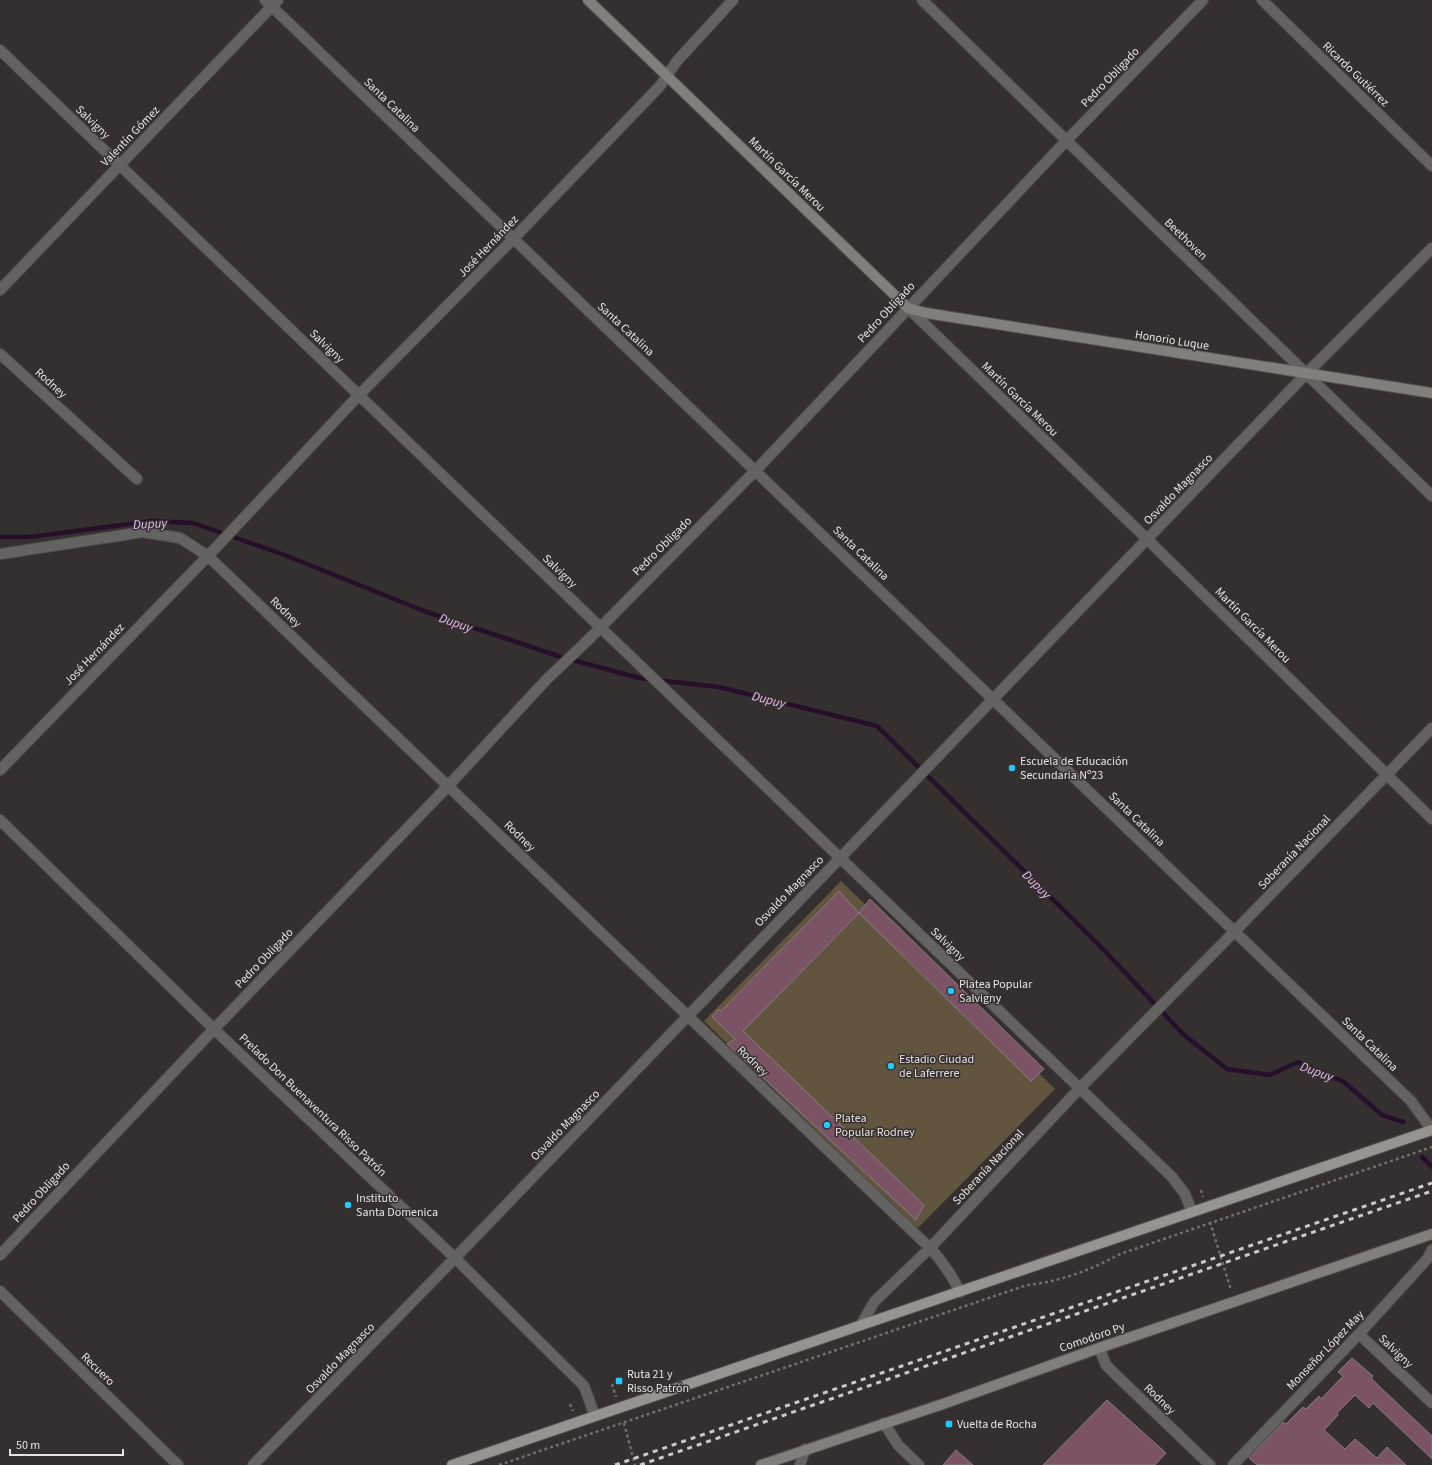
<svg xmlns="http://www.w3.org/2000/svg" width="1432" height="1465" font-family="'Source Sans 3',sans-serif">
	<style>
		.green { fill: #61553f }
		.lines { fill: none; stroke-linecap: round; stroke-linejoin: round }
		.stream { stroke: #250f2a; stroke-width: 4.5 }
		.building { fill: #7b5365; stroke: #857f81 }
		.street-casing { stroke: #514d4c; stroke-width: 12 }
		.secondary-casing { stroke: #514d4c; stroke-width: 12 }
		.primary-casing { stroke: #514d4c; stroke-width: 12 }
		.path { stroke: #736f6e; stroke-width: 2.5; stroke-dasharray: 3 3; stroke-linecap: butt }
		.street { stroke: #656362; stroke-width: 10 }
		.secondary { stroke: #817e7c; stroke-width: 10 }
		.primary { stroke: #979391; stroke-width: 10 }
		.rail { stroke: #cdc9c8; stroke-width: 3; stroke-dasharray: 5 5; stroke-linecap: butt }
		.poi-dot { fill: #22c9fe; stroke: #35302f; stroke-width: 1.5 }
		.labels { text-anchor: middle; stroke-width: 3; stroke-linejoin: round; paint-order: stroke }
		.street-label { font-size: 12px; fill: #e6e3e2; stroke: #35302f }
		.poi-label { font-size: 12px; fill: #e6e3e2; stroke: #35302f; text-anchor: start }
		.water-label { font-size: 13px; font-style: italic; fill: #e8bbf3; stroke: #35302f }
	</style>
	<rect width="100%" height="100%" fill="#35302f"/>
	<path class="green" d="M841,881L1055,1089L917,1229L704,1021Z"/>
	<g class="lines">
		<path class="stream" d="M0,537H30L152,521L193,523L282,554L424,611L561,657L639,678L719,687L877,726L1101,947L1183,1034L1227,1069L1270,1075L1298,1062L1344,1082L1382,1115L1403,1122
			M1422,1157L1432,1167"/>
	</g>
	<path class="building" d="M839,891L859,913L743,1031L924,1205L916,1220L727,1044L735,1039L712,1017L719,1009L721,1011Z
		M870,899L1044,1069L1031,1081L859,913Z
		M1352,1358L1373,1376L1371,1378L1382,1389L1432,1436V1459L1373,1403L1369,1408L1355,1395L1337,1413L1338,1415L1324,1430L1345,1449L1355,1439L1377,1458L1387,1447L1406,1465H1257L1249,1458L1283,1422L1286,1424L1303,1407L1306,1409L1319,1396L1321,1399L1343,1376L1338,1372Z
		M1107,1400L1166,1453L1155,1465H1043Z
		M956,1450L973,1465H943Z"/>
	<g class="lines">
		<defs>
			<path id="street" d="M265,0C646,368 1030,733 1411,1101L1432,1130
				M922,0L1432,496
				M1262,0L1432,166
				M0,50L1172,1177L1185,1194L1192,1212
				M0,290L278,0
				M908,308L1147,539L1432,819
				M0,354L137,479
				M0,554L143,532L180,538L208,556L930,1248C943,1262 952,1275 960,1292
				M0,770L208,556L359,395L512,240L660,86L677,61L733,0
				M0,820L214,1029L455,1258L584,1386L595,1416
				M0,1255L214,1029L449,785L547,679L587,641L756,470L1066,141L1203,0
				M0,1291L178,1465
				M861,1325L874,1302L930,1248L1080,1088L1235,931L1432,728
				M1359,1334L1432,1403
				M1099,1348L1106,1365L1115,1374L1210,1465
				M884,1423L898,1445L919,1465
				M253,1465L455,1258L1306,374L1432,248
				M800,1465L805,1449
				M1233,1465L1359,1334L1428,1258L1432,1250"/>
			<path id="secondary" d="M588,0L908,308L926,313L1432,393
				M761,1465L943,1404L1099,1348L1432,1234"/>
			<path id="primary" d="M452,1465L1432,1130"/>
		</defs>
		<use href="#street" class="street-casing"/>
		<use href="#secondary" class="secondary-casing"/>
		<use href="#primary" class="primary-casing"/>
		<path class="path" d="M1201,1190L1203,1197
			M1210,1222L1231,1290
			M612,1384L616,1397
			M570,1404L573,1411
			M624,1423L635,1465
			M499,1465L1027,1285C1059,1282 1091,1270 1120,1254L1432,1147"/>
		<use href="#street" class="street"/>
		<use href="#secondary" class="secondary"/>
		<use href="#primary" class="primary"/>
		<path class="rail" d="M615,1465L1432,1183
			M640,1465L1432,1191"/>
	</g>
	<g class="poi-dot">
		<circle cx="1012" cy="768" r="4"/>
		<circle cx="951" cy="991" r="4"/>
		<circle cx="891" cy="1066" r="4"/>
		<circle cx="827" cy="1125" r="4"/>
		<circle cx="348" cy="1205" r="4"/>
		<rect x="615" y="1377" width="8" height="8" rx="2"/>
		<rect x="945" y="1420" width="8" height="8" rx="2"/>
	</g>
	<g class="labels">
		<g class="street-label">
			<text transform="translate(1356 74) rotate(44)" y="4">Ricardo Gutiérrez</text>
			<text transform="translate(1110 77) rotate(-46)" y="4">Pedro Obligado</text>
			<text transform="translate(392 105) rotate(44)" y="4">Santa Catalina</text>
			<text transform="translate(93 122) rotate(44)" y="4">Salvigny</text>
			<text transform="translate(130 136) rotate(-46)" y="4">Valentín Gómez</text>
			<text transform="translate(787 174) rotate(44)" y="4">Martín García Merou</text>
			<text transform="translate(1186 239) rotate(44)" y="4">Beethoven</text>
			<text transform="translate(488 246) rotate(-46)" y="4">José Hernández</text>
			<text transform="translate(886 312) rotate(-47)" y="4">Pedro Obligado</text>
			<text transform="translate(626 329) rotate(43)" y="4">Santa Catalina</text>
			<text transform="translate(1172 340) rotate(9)" y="4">Honorio Luque</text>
			<text transform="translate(327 346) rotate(44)" y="4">Salvigny</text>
			<text transform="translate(51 383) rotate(42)" y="4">Rodney</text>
			<text transform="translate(1020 399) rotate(44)" y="4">Martín García Merou</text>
			<text transform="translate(1178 489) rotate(-46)" y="4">Osvaldo Magnasco</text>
			<text transform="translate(662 546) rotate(-45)" y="4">Pedro Obligado</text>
			<text transform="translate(861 553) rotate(44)" y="4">Santa Catalina</text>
			<text transform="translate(560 571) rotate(44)" y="4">Salvigny</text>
			<text transform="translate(286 612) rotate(44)" y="4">Rodney</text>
			<text transform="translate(1253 625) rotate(45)" y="4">Martín García Merou</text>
			<text transform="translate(94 654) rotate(-46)" y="4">José Hernández</text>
			<text transform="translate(1137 819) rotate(44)" y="4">Santa Catalina</text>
			<text transform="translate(520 836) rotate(44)" y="4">Rodney</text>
			<text transform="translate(1294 852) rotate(-46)" y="4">Soberanía Nacional</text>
			<text transform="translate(789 891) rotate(-46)" y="4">Osvaldo Magnasco</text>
			<text transform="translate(948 944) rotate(44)" y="4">Salvigny</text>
			<text transform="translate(264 958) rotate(-46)" y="4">Pedro Obligado</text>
			<text transform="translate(1370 1044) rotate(44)" y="4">Santa Catalina</text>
			<text transform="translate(753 1061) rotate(44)" y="4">Rodney</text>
			<text transform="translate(313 1105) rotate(44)" y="4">Prelado Don Buenaventura Risso Patrón</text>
			<text transform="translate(565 1125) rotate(-46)" y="4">Osvaldo Magnasco</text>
			<text transform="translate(988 1167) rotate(-47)" y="4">Soberanía Nacional</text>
			<text transform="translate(41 1192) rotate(-47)" y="4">Pedro Obligado</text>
			<text transform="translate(1092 1337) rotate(-19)" y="4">Comodoro Py</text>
			<text transform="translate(1325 1350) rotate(-46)" y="4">Monseñor López May</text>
			<text transform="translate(1396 1351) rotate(44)" y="4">Salvigny</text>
			<text transform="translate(340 1358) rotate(-46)" y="4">Osvaldo Magnasco</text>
			<text transform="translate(98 1369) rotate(44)" y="4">Recuero</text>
			<text transform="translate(1160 1399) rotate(44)" y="4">Rodney</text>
		</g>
		<g class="poi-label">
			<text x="1020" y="765">Escuela de Educación<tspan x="1020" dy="14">Secundaria Nº23</tspan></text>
			<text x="959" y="988">Platea Popular<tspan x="959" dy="14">Salvigny</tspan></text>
			<text x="899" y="1063">Estadio Ciudad<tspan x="899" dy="14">de Laferrere</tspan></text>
			<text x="835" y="1122">Platea<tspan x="835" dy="14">Popular Rodney</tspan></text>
			<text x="356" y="1202">Instituto<tspan x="356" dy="14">Santa Domenica</tspan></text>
			<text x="627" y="1378">Ruta 21 y<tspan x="627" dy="14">Risso Patrón</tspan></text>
			<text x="957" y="1428">Vuelta de Rocha</text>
		</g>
		<g class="water-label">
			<text transform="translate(150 523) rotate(-3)" y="5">Dupuy</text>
			<text transform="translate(456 622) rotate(19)" y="5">Dupuy</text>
			<text transform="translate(769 699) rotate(14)" y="5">Dupuy</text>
			<text transform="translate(1037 884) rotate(45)" y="5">Dupuy</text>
			<text transform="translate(1317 1071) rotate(20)" y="5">Dupuy</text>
		</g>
	</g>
	<path d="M10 1449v6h113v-6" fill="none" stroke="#e6e3e2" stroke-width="2"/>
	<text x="16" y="1449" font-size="12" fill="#e6e3e2" stroke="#35302f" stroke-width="3" paint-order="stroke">50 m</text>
</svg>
